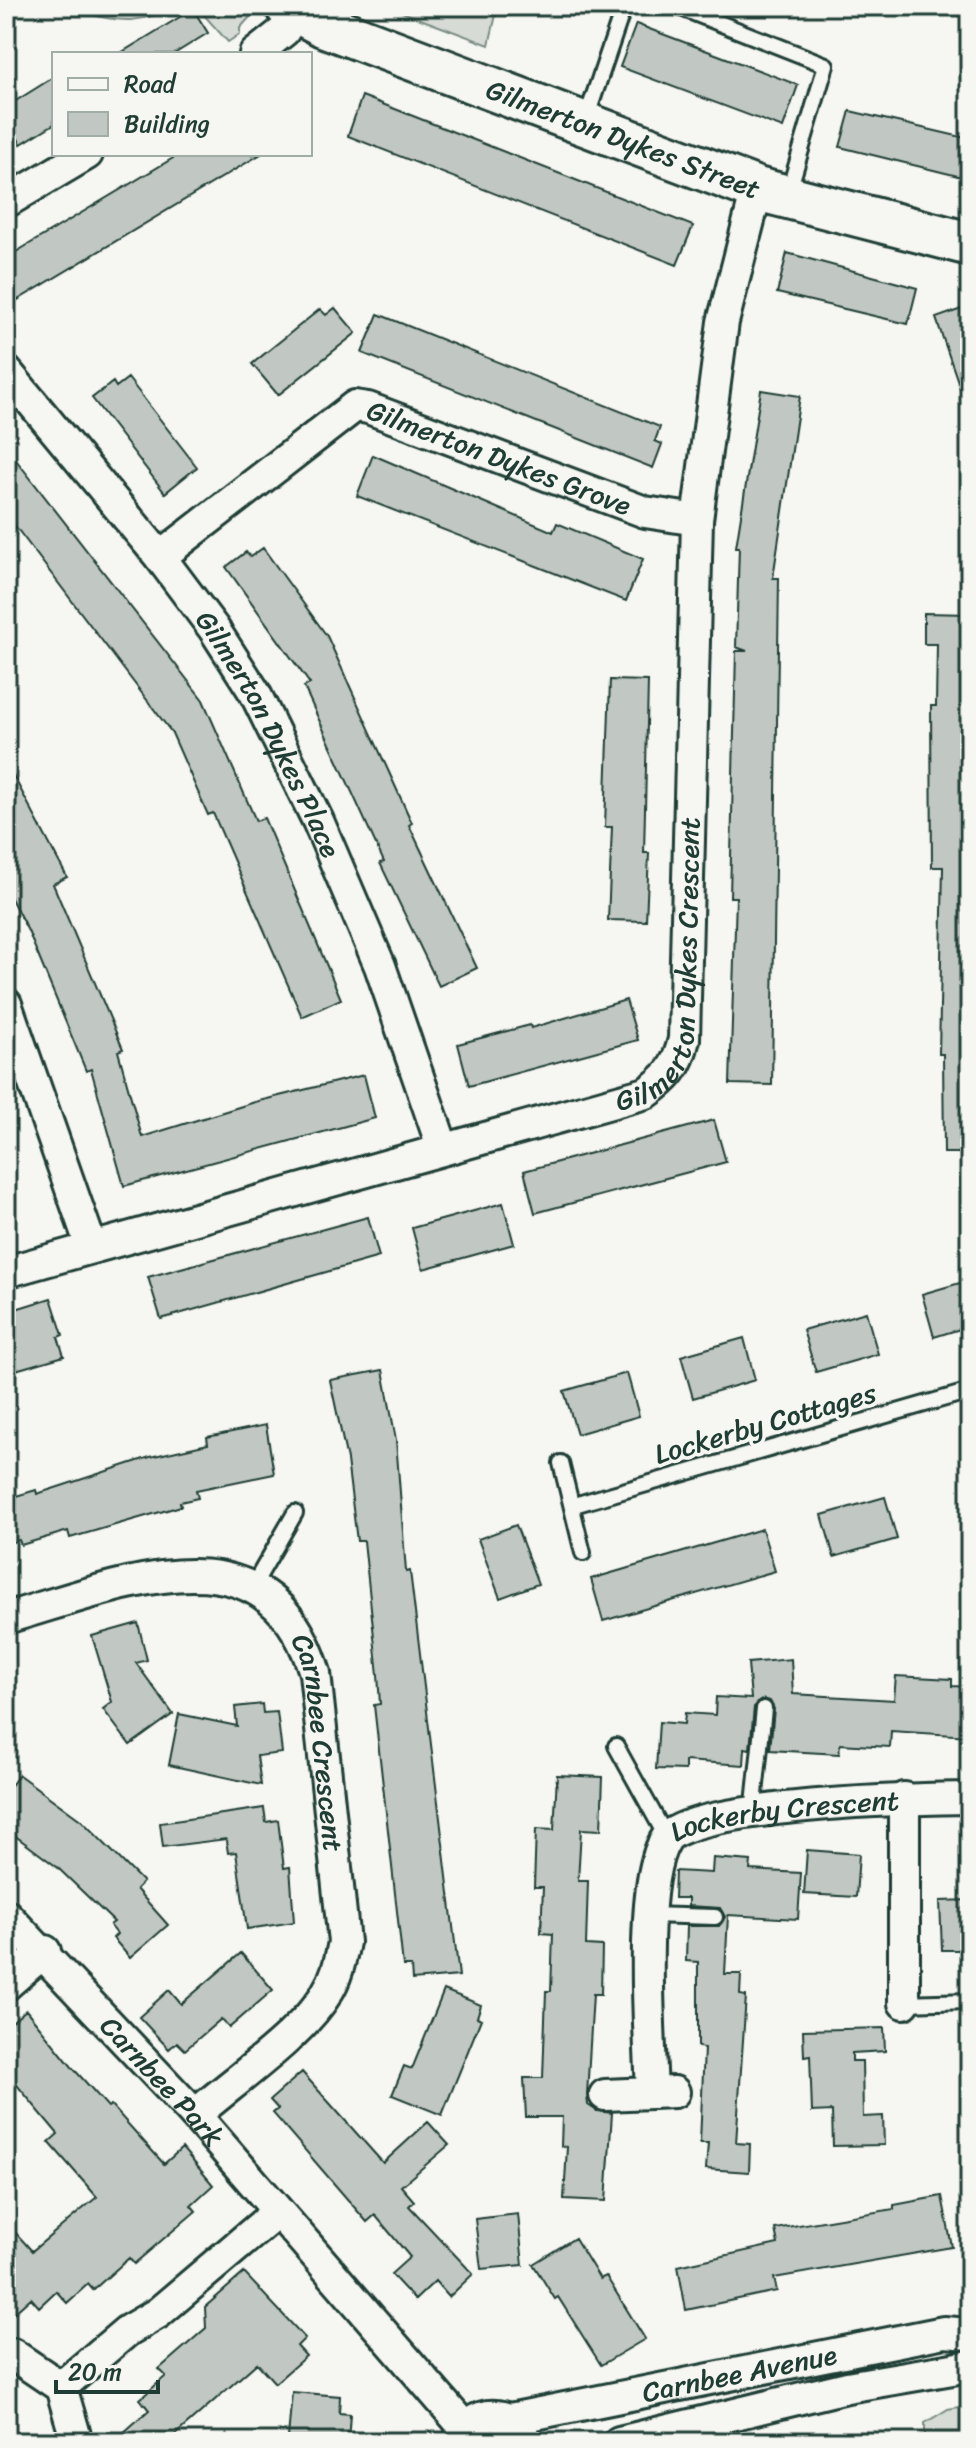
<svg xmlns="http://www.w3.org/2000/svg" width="976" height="2448" font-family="Sriracha,sans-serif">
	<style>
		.green { fill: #d6dbd6; stroke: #7a8c85; stroke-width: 2 }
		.building { fill: #c1c8c3; stroke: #1f3d34; stroke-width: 2 }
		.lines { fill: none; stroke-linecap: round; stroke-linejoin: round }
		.service-casing { stroke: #1f3d34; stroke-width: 20 }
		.minor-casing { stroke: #1f3d34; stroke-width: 36 }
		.secondary-casing { stroke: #1f3d34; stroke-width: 48 }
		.service { stroke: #f6f6f2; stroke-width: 14 }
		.minor { stroke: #f6f6f2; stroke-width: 30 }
		.secondary { stroke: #f6f6f2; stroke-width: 42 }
		.labels { text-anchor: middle; stroke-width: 7; stroke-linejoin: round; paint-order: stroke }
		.street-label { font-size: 28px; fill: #1f3d34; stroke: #f6f6f2 }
	</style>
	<rect width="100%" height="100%" fill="#f6f6f2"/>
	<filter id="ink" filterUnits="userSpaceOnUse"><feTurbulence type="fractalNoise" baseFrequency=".0125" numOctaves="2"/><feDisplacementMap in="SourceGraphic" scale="16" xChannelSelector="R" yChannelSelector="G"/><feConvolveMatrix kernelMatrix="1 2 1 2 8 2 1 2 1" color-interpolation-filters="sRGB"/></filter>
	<g filter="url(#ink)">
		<path class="green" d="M85,6H175C145,23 122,23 89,14Z
			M196,6H260L240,28V34L228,42Z
			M386,6H498L489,45Z
			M970,2405V2442H925V2423L948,2409Z"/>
		<path class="building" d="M193,9L208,33L174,54H119Z
			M636,24L798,85L783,128L620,67Z
			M54,77V124L21,144L6,118V107Z
			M362,96L693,226L677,265L348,136Z
			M850,111L970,139V179L840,147Z
			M180,154H261L6,307V258Z
			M787,253L917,288L908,324L777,293Z
			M970,306V402H965L936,318Z
			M335,308L356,333L278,395L252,364L320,309L326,315Z
			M378,314L660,427L655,441L662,444L653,468L362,353Z
			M128,378L197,467L165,493L92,398L113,382L116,387Z
			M761,390L800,396L773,578H779L772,1085L730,1084L736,897H730L736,651H747L736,647L739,547H736Z
			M6,447L203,700L256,821L264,818L341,999L302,1017L213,813L208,815L172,733L6,514Z
			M373,455L553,532L557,523L643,559L626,601L357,496Z
			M263,548L327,636L412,823L409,825L477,968L439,986L380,863L384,862L304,687L310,684L226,567L246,552L250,557Z
			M924,613L970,614V1153H944L943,1054H939L943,867H932L931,706H936L937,644H924Z
			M610,680L648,681L644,853H649L646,921L608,920L612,827H605Z
			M6,762L67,877L53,884L123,1049L118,1051L142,1137L255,1102L364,1075L375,1118L124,1186L91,1069L86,1071L28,931L6,889Z
			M626,1000L638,1040L469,1086L458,1044L530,1025L531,1028Z
			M714,1120L726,1162L535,1213L524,1171Z
			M503,1203L514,1244L423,1269L412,1228Z
			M368,1217L379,1257L161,1319L148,1277Z
			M970,1280V1326L934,1337L922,1294Z
			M51,1298L63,1335L58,1337L64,1356L12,1371L6,1351V1312Z
			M866,1312L878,1354L816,1372L803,1330Z
			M744,1338L755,1380L693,1398L681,1356Z
			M383,1370L396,1440L406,1572L410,1571L459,1976L412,1980L411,1966H403L401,1947L374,1705L380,1704L378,1675L364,1541H357L347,1460L330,1380Z
			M627,1373L639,1416L577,1434L564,1391Z
			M266,1425L274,1474L196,1490L198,1498L180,1502L181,1506L70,1538L68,1531L21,1545L19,1540L6,1544V1499L36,1490L37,1494L150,1457L208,1444L207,1437Z
			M885,1497L897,1539L834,1557L822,1515Z
			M516,1525L538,1584L500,1598L478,1539Z
			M762,1529L775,1571L603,1621L591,1579Z
			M138,1623L147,1660L136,1663L173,1714L130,1745L103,1709L112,1702L92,1636Z
			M791,1659L793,1694L894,1700L896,1676L952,1679V1686L970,1687V1736L891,1731L890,1747L840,1744L839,1754L770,1750L774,1709L770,1701L764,1699L754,1707L750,1749L745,1748L744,1765L685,1761V1770L656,1769L659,1722L684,1724L685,1713L715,1715L716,1697L751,1699L748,1663Z
			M262,1704L263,1713L277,1712L282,1753L257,1756L261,1785L169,1765L179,1714L237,1726L235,1707Z
			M19,1775L82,1821L143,1882L136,1889L168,1925L130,1958L113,1938L117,1934L110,1925L114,1922L57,1867L6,1829V1792Z
			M557,1775L603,1777L601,1830L581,1829L578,1881H588L586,1945L602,1946L601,1994H593L587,2095L588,2105L597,2111L612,2113L606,2201L564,2199L567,2147L561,2146L562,2117H526L524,2078H543L546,1991H551L553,1934L541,1933L543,1887H534L536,1829L554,1830Z
			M264,1808L266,1822L278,1820L284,1868L290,1867L294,1922L247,1929L236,1852L228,1853L226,1839L163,1847L160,1823Z
			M807,1850L859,1854L856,1897L804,1894Z
			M713,1858L751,1861L750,1870L801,1873L798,1919L728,1915L725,1974H741L740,1995L746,1996L736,2143L750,2144L749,2172L706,2169L708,2143H700L704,2048L698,2047V1962L686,1961L687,1926H719L725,1917L720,1908L688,1906V1898H674L675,1871L712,1873Z
			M970,1900V1950H942L940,1901Z
			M241,1953L273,1990L229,2028L221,2019L185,2050L177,2042L169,2049L139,2017L169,1990L181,2004Z
			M444,1990L481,2005L477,2017L481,2019L442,2115L392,2095L404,2066L412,2069Z
			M26,2010L72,2067L108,2107L111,2105L164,2164L182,2148L213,2185L191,2205L196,2211L134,2264L129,2258L93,2290L88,2284L67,2303L56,2291L39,2307L31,2298L6,2320V2222L32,2251L97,2197L49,2142L58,2134L6,2072V2027Z
			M884,2028L885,2051L852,2053V2061H862L863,2117L883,2116L884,2145L833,2146L832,2111L812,2112L810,2055L804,2056L803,2030Z
			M302,2072L383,2163L428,2122L449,2145L401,2186L414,2201L409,2206L473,2274L449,2297L435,2281L415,2300L391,2274L410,2257L375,2215L367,2222L273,2113L278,2109L270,2100Z
			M942,2196L952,2247L774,2278L777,2291L686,2310L678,2266L778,2244L775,2229L894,2209V2205Z
			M518,2214L523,2265L481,2269L475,2219Z
			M575,2238L600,2279L606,2276L645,2339L601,2365L558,2297L555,2299L533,2264Z
			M244,2273L305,2338L297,2346L306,2356L275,2383L257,2363L167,2442H113L149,2410L140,2399L166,2376L159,2369L206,2328L205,2307Z
			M292,2392L340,2396L339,2413L350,2414L348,2442L288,2438Z"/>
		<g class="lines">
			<defs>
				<path id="service" d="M676,6L826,65L788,194
					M585,122L624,6
					M561,1463L583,1553
					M574,1505L970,1391
					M253,1586L295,1513
					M616,1746L667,1838
					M753,1813L764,1709
					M650,1915L715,1917
					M904,2003L970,2001"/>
				<g id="minor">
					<path d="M255,54L284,31L295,12"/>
					<path d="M6,202L87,154"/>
					<path id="s1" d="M6,371L160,557L214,629L255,693L318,821L380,966L443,1149"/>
					<path id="s2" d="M160,557L355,406L368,408L645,512L697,520"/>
					<path d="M6,1004L91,1246"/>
					<path id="s3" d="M6,1272L646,1093C668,1078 678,1066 684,1039L697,520L723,322L757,189"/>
					<path id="s4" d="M6,1618C117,1587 268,1516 315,1673L344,1942C340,1961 337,1977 326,1994C302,2034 233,2082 195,2115"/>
					<path id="s5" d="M6,1915L195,2115L465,2428"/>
					<path d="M6,1985L45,1951"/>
					<path d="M904,2003V1798"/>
					<path id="s6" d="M652,2093C650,2038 638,1881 666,1839C689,1805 922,1798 970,1798"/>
					<path d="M605,2095L674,2092"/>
					<path d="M12,2354L61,2387L77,2442"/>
					<path d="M61,2387L127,2331L158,2313L276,2213"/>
					<path id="s7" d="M510,2419L944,2332L970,2334"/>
					<path d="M458,2442C470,2407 516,2407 527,2442"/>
					<path d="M619,2442L847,2387L970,2366"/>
				</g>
				<g id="secondary">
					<path id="s8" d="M287,6L323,25L757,189L970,244"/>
				</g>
			</defs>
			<use href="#service" class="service-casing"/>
			<use href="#minor" class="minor-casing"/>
			<use href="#secondary" class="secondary-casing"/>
			<use href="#service" class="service"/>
			<use href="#minor" class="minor"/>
			<use href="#secondary" class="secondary"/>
		</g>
	</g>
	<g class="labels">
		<g class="street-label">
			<text dy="10" stroke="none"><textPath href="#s8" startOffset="362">Gilmerton Dykes Street</textPath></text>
			<text dy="10" stroke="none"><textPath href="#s2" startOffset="400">Gilmerton Dykes Grove</textPath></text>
			<text dy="10" stroke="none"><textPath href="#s1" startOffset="450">Gilmerton Dykes Place</textPath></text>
			<text dy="10" stroke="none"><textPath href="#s3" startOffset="794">Gilmerton Dykes Crescent</textPath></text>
			<text transform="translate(765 1423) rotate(-16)" y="10">Lockerby Cottages</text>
			<text dy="10" stroke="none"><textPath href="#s4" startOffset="432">Carnbee Crescent</textPath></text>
			<text dy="10" stroke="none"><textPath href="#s6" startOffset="380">Lockerby Crescent</textPath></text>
			<text dy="10" stroke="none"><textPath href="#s5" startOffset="228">Carnbee Park</textPath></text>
			<text dy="10" stroke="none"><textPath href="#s7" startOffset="234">Carnbee Avenue</textPath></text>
		</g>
	</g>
	<rect width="976" height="2448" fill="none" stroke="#f6f6f2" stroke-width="32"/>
	<rect x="16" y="16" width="944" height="2416" fill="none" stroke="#1f3d34" stroke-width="3" filter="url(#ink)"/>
	<rect x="52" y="52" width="260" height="104" fill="#f6f6f2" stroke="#a0aca6" stroke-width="2"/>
	<rect x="68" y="78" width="40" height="12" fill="#f6f6f2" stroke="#a0aca6" stroke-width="2"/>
	<text x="124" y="92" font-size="24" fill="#1f3d34">Road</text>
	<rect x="68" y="112" width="40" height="24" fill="#c1c8c3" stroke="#a0aca6" stroke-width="2"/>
	<text x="124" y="132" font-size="24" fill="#1f3d34">Building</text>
	<path d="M56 2380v12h102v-12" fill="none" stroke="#1f3d34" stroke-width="4"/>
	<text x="68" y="2380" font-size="24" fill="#1f3d34" stroke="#f6f6f2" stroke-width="6" paint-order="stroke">20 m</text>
</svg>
